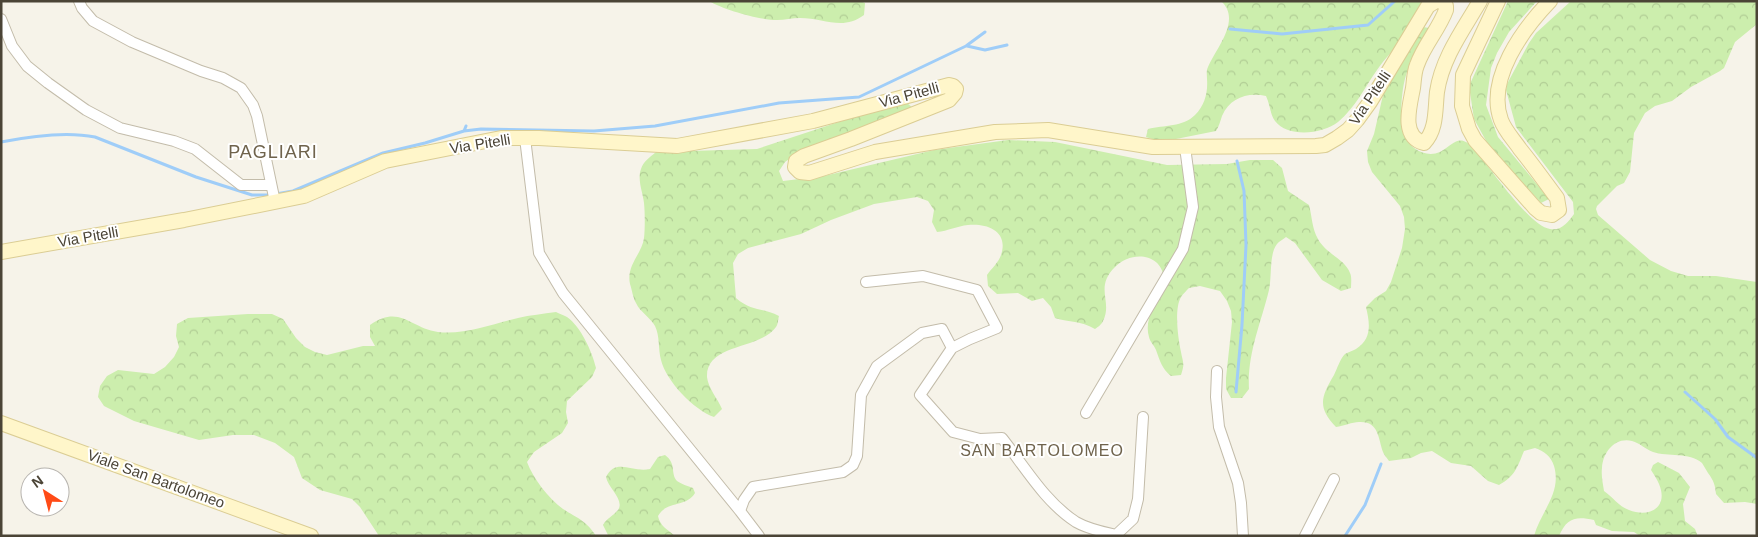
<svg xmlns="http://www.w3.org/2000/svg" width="1758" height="537" font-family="Arial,sans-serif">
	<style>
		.forest { fill: url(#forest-crowns) }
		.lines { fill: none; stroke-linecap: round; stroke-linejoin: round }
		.stream { stroke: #9fcdf8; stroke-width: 3 }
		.street-casing { stroke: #c3bcaa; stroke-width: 12 }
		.secondary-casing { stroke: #dbcd94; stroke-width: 16 }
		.street { stroke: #fff; stroke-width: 10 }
		.secondary { stroke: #fff6ca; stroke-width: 14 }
		.labels { text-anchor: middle; stroke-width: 4; stroke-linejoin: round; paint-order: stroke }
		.street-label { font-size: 15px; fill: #4b4436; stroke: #fff }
		.neighbourhood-label { font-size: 16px; letter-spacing: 1px; fill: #6f634c; stroke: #fff }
		.quarter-label { font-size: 18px; letter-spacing: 1px; fill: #6f634c; stroke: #fff }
	</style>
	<defs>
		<pattern id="forest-crowns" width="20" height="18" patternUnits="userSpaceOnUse" patternTransform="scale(1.25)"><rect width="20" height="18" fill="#cceead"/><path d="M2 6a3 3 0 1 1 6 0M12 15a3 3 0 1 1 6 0" fill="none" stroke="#b1cd95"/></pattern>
	</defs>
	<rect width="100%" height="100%" fill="#f6f3e9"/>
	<path class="forest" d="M709,1H860L865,3L864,15C843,31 824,18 800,18C792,18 785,20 777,20C760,20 724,10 709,1Z
		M1221,1H1425C1418,13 1412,27 1404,37C1395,49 1385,58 1377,70C1365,87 1355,108 1338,122C1323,134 1288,138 1275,121C1270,114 1270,104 1266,96C1247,92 1230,98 1222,116C1220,122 1219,126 1216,131L1161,142L1146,137L1148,129C1164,125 1183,127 1195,115C1205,105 1208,92 1207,79C1207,75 1206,71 1208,67C1216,48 1242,20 1221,1Z
		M1508,1H1537L1509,32L1497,53L1491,68L1486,105L1498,137L1549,199L1541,203L1490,148L1474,119L1469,86Z
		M1571,1H1757V24L1735,42L1724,68L1720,71L1691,87L1672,101L1655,106L1645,113L1634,133L1630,172L1624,183L1617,186L1597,206L1596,209L1598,215L1650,260L1671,271L1688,276H1716L1757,282V504L1745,502L1724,503L1716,494C1715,485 1714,481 1708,473C1706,470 1704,466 1702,463C1689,452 1668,457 1653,452C1645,449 1640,443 1632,441C1615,437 1603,452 1602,468C1601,476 1603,484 1604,491C1613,497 1618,506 1629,510C1649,518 1669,508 1659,484C1657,479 1654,475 1651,470L1653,465L1658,462L1679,473L1690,487L1683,504L1685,521L1695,529L1697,534L1696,536H1640L1634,532L1612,531L1596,525L1594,520C1575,516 1567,518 1559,536H1534C1541,511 1562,493 1554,466C1551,456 1544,451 1535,448L1524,451C1517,468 1515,476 1499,485L1488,481L1471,466L1451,463L1432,451L1421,453L1411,458L1389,461C1387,458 1384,455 1383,452C1378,438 1379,421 1359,422C1352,422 1344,426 1336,427C1317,407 1321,397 1334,375C1337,369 1340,359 1345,354C1348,352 1353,351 1356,349C1372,339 1370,324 1366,307L1375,298L1386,291L1391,282L1402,248L1405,229L1404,217L1400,206L1372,172L1368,162L1367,151L1374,134L1383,95L1419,32L1423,27L1429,28C1425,44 1413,57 1407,72C1401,89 1399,120 1405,136C1410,149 1426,158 1440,152C1455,144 1459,132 1475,150C1489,166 1530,227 1550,229C1562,231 1568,222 1574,214L1573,202L1516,127L1506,90L1507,84L1529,43L1536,33Z
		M907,103L913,108L896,116L805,148L785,162L779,171L783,181L824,176L934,150L1008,140L1055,142L1167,165L1227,164L1250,160H1273L1282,168L1288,191L1309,205C1312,216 1312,229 1318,239C1326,254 1345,259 1350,273C1352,277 1351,283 1351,288L1341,291L1322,280L1295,243L1286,237C1284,239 1279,241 1277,244C1269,254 1272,277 1269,290C1261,323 1247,354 1249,389L1242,398H1231L1226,389V378L1232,322L1231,311L1227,301L1220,291L1200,286L1189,288C1187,290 1183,294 1181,297C1174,309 1178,338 1181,352C1183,363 1185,363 1181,375L1171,376C1162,369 1160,361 1156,350C1154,345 1150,342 1149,337C1144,321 1155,303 1161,289C1162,286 1164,282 1164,278C1161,252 1130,251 1115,267C1094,288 1113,301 1103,321C1102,324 1098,327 1095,329C1080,320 1070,323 1055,318L1051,307L1043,298L1032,301L1018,293L997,294L988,286L987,275C991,269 999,262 1001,255C1009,231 987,223 968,225C957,226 948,231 937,232L932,222L934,210L928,201L917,197L874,204L831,220L801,234L748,248L738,254L733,263L736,298C752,312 762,307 779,316C778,319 778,325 776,327C760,350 706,343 707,377C708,388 718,399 722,409L714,417C694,410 666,381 661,360C658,349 660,336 655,326C650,317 640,312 636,303C633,298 632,290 630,284C626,265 642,254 644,238C645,229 645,213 644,203C643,193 637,180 641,169C643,162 650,157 656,152L757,149L860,115Z
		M556,312C559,314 564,315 567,317C581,327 592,351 596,368L592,377L567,401L566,412L568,423L562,433L534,452L527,462C533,478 548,498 563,509C577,518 587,521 596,536H379L360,507L352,499L320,490L302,478L294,457L275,443L254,435H233L199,440L134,421L104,406L98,397L100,386L107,376L118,370L154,374L165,367L174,357L179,347L176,336L177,324L188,318L248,314H272L283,319L296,338L305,347L315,352L327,355L363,346H375L370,337V325C400,304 410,328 438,332C465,335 492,324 518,318C530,315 543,314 556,312Z
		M665,455C677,464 670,473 677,481C681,484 688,486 693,488L695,493C686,508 667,500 658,516C660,526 667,529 675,536L608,535L603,525C607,518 613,516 618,510C625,500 608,488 606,477C616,457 632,473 650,469L658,457Z"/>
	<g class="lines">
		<path class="stream" d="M1230,29L1282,34L1368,25L1395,1
			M967,46L985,50L1007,45
			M464,131L466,126
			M1,142C31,136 66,131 95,137L196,177L252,195H270L293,191L383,153L425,143L464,131L481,129L594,131L655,126L779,103L859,97L966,46L985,32
			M1236,392L1242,325L1246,245L1244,191L1237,161
			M1685,392L1715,419L1728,437L1757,458
			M1345,536L1365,505L1381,464"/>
		<defs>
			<path id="street" d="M79,1L82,8L93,21L132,42L201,71L223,78L241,88L253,105L257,116L275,202
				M1,19L12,46L27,66L48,83L86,110L120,128L174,141L195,149L241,185H271
				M525,138L539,253L563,293L740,511
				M866,282L923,276L977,290L997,328L970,339L952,348
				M1217,371L1216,397L1219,427L1238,483L1241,503L1243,536
				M1086,413L1183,249L1193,207L1185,147
				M759,536L740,511L744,500L753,487L843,472L853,465L857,456L861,395L877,366L922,333L942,329L952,348L920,395L953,432L980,439L1002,438C1025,467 1045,502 1076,522C1088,529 1103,532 1116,535L1133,519L1138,499L1143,417
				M1305,536L1334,479"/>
			<path id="secondary" d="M1441,1L1446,6V10C1439,29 1424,45 1417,65C1414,72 1414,81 1413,88C1410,105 1400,137 1424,143C1437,130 1435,109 1437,92C1442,58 1463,30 1480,1
				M1498,1L1463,75L1462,106L1469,129L1475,140L1535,208L1541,213L1552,215L1559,210L1557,198C1545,182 1533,165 1520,149C1514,140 1505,131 1501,120C1486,79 1523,29 1550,1
				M1,252L184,220L304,196L385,161L501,138H539L677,146L813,121L949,85L953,86L956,89L955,93L949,100L851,139L804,156L796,161L795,167L800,172L809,173L875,152L995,132L1048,130L1153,147L1316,146L1325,145L1337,138L1348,130L1357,120L1370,102L1428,6L1436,1
				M1,423L311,536"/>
		</defs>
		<use href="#street" class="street-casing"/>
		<use href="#secondary" class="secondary-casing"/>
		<use href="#street" class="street"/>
		<use href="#secondary" class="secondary"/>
	</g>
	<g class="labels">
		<g class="street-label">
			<text transform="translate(909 95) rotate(-15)" y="5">Via Pitelli</text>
			<text transform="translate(1370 98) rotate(-56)" y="5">Via Pitelli</text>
			<text transform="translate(480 144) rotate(-9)" y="5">Via Pitelli</text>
			<text transform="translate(88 237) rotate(-10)" y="5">Via Pitelli</text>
			<text transform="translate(156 479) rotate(20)" y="5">Viale San Bartolomeo</text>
		</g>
		<g class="neighbourhood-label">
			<text x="1042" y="456">SAN BARTOLOMEO</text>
		</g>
		<g class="quarter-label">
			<text x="273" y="158">PAGLIARI</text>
		</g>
	</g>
	<rect width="1758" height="537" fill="none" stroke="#4b4436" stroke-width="5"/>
	<g transform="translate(45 492) rotate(324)"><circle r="24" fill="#ffffff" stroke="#b7b4af"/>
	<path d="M0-4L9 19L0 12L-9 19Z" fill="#ff4b17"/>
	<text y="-8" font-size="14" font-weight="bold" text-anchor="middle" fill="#4b4436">N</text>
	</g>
</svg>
